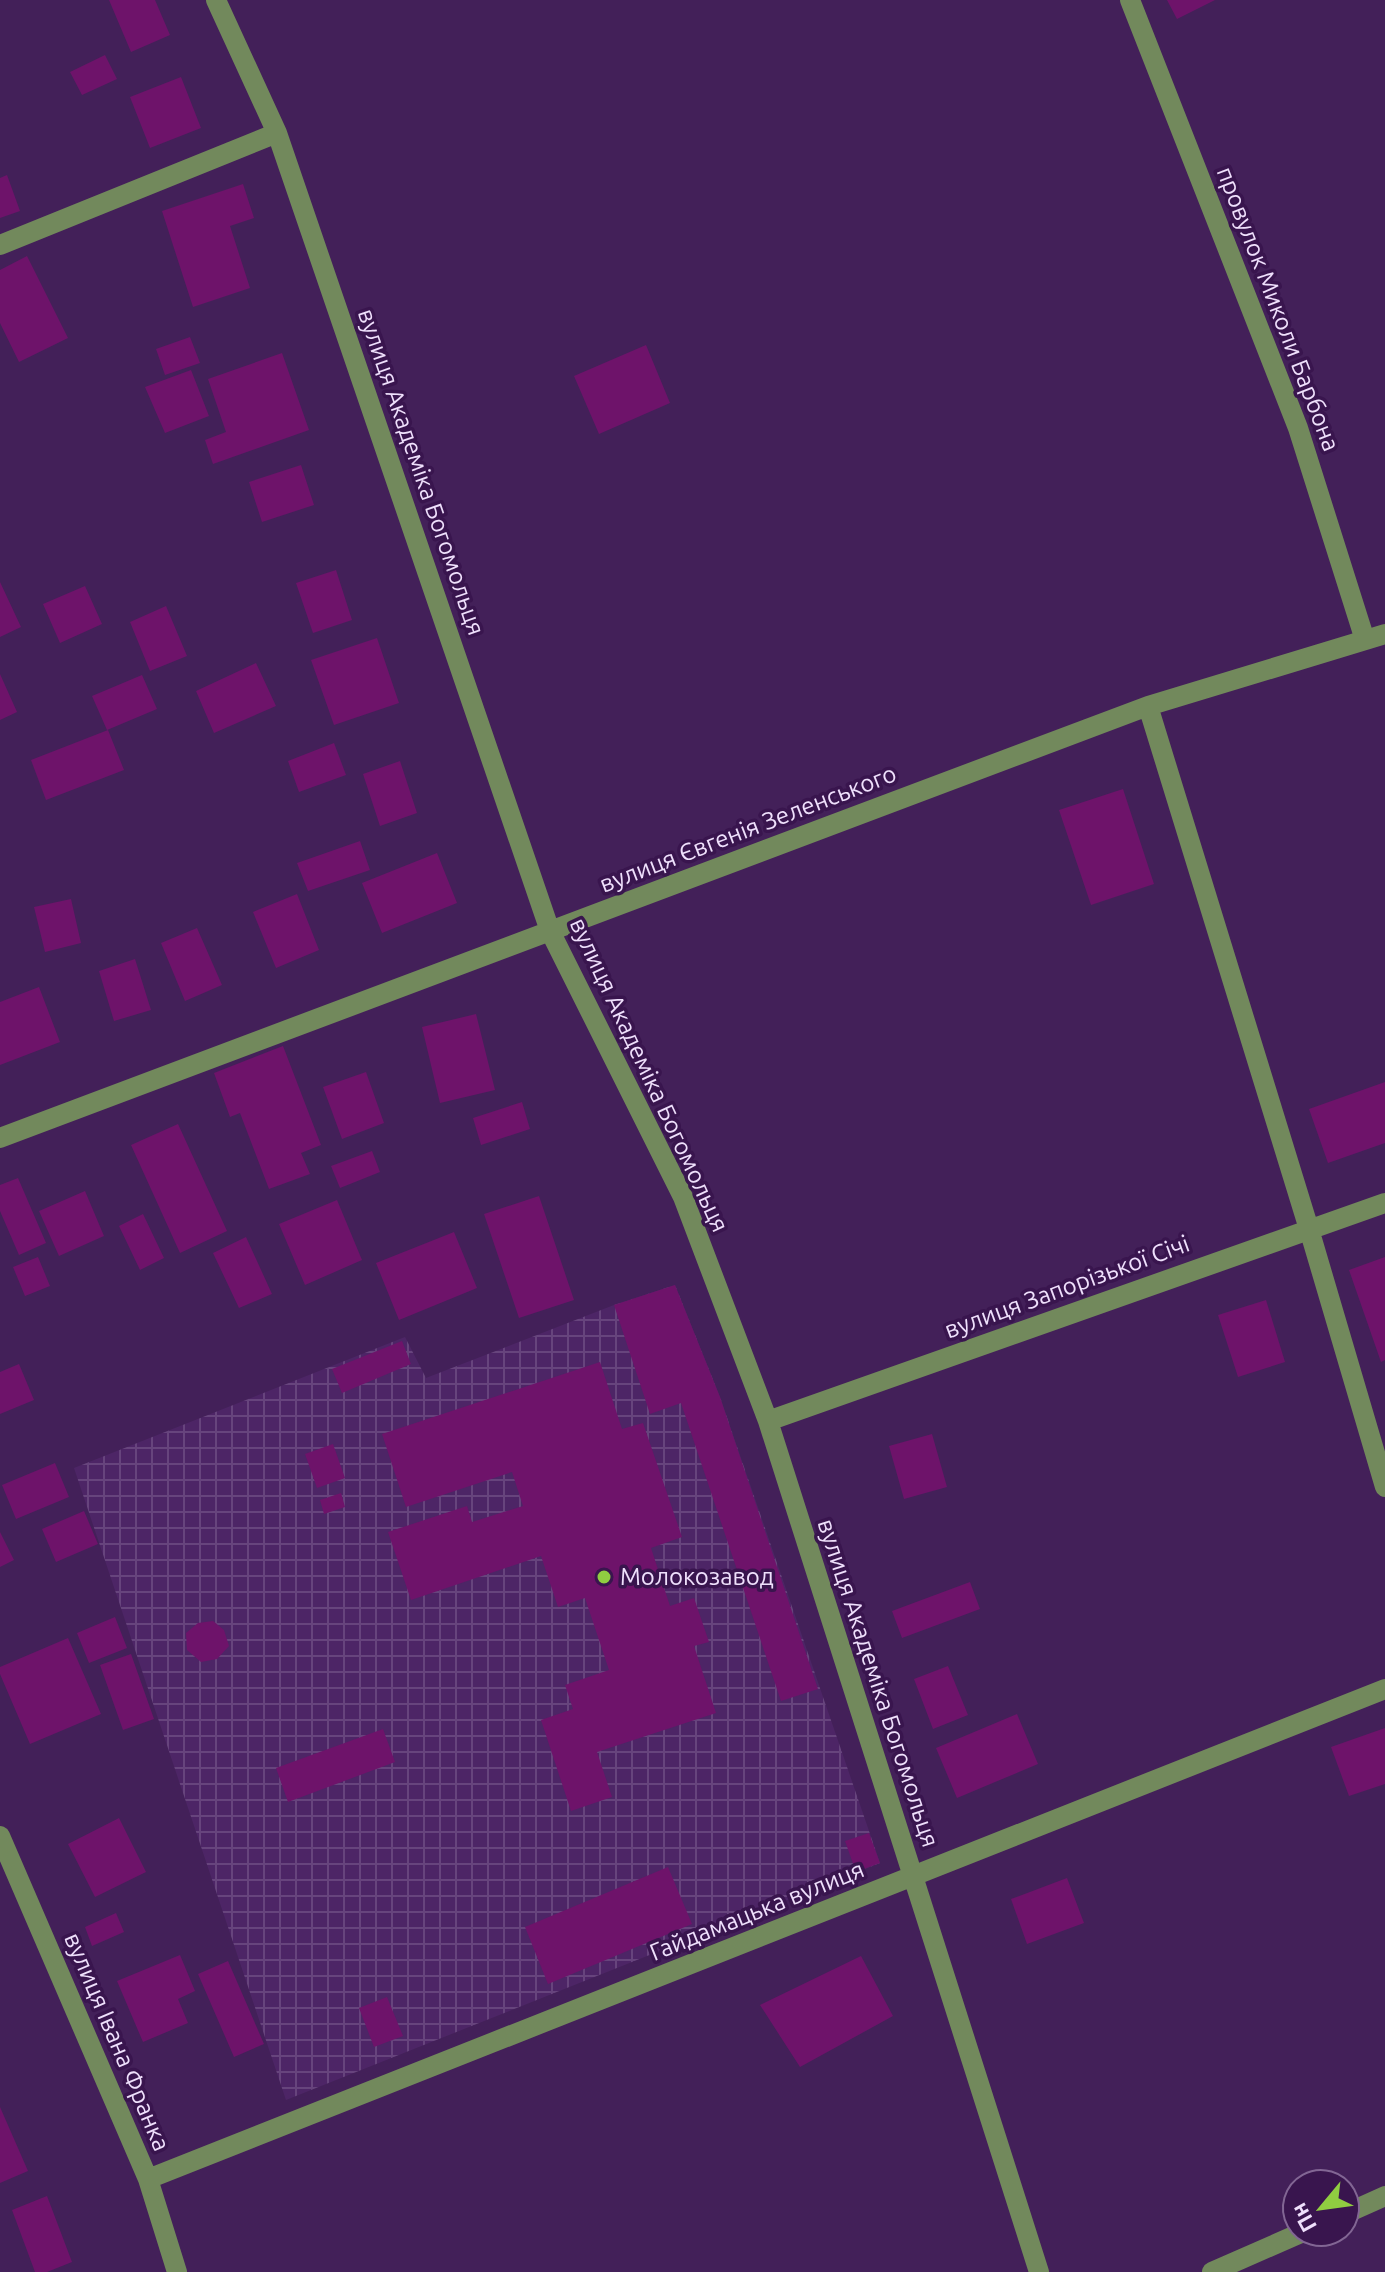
<svg xmlns="http://www.w3.org/2000/svg" width="1385" height="2272" font-family="Ubuntu,sans-serif">
	<style>
		.industrial { fill: url(#industrial-grid) }
		.building { fill: #6e136a }
		.lines { fill: none; stroke-linecap: round; stroke-linejoin: round }
		.minor { stroke: #72895c; stroke-width: 20 }
		.poi-dot { fill: #90cd41; stroke: #39154e; stroke-width: 3 }
		.labels { text-anchor: middle; stroke-width: 7; stroke-linejoin: round; paint-order: stroke }
		.street-label { font-size: 24px; fill: #efe0fc; stroke: #39154e }
		.poi-label { font-size: 24px; fill: #efe0fc; stroke: #39154e; text-anchor: start }
	</style>
	<defs>
		<pattern id="industrial-grid" width="8" height="8" patternUnits="userSpaceOnUse" patternTransform="scale(2)"><rect width="8" height="8" fill="#4d2566"/><path d="M0 4h8M4 0v8" fill="none" stroke="#67447d"/></pattern>
	</defs>
	<rect width="100%" height="100%" fill="#432059"/>
	<path class="industrial" d="M675,1285L720,1397L880,1863L286,2100L74,1468L405,1337L426,1378L614,1305Z"/>
	<path class="building" d="M109,0H155L170,35L131,52Z
		M1167,0H1215L1177,19Z
		M105,55L117,79L82,95L70,72Z
		M181,77L201,128L150,148L130,97Z
		M7,175L20,211L0,218V178Z
		M243,184L254,218L230,226L250,288L193,307L162,211Z
		M27,256L68,338L19,362L0,323V270Z
		M190,337L200,363L165,375L156,349Z
		M646,345L670,403L599,434L574,376Z
		M282,353L309,430L213,464L205,440L226,432L208,379Z
		M191,370L209,416L165,433L145,387Z
		M301,465L314,505L262,522L249,482Z
		M336,570L352,620L313,633L296,583Z
		M0,582L21,627L0,637Z
		M85,586L102,624L60,643L43,604Z
		M166,606L187,656L150,671L130,622Z
		M377,638L399,703L334,725L311,660Z
		M256,663L276,706L214,733L196,691Z
		M0,674L17,712L0,720Z
		M142,675L157,709L107,730L92,696Z
		M108,730L124,770L46,800L31,760Z
		M334,743L346,775L299,792L288,761Z
		M400,761L417,813L380,826L363,774Z
		M1123,789L1154,884L1091,905L1059,810Z
		M360,841L370,870L308,891L297,863Z
		M437,853L457,903L382,933L362,883Z
		M297,894L319,950L276,968L253,912Z
		M71,899L81,943L45,952L34,907Z
		M197,928L222,985L185,1001L161,943Z
		M135,959L151,1010L114,1021L99,971Z
		M39,987L60,1042L0,1065V1002Z
		M476,1014L495,1090L440,1103L422,1027Z
		M283,1046L321,1145L301,1153L310,1174L269,1189L240,1113L230,1117L214,1073Z
		M366,1072L384,1123L342,1139L323,1087Z
		M1385,1082V1143L1328,1163L1309,1109Z
		M522,1102L530,1129L481,1145L473,1118Z
		M178,1124L227,1231L180,1253L131,1145Z
		M372,1151L380,1172L340,1188L331,1166Z
		M18,1178L46,1243L19,1255L0,1211V1185Z
		M85,1191L104,1236L59,1256L39,1211Z
		M539,1196L574,1300L519,1318L484,1214Z
		M337,1200L362,1260L305,1285L279,1224Z
		M143,1214L164,1258L140,1270L119,1226Z
		M454,1232L477,1288L399,1320L376,1263Z
		M246,1237L272,1294L239,1308L213,1253Z
		M38,1257L50,1286L25,1296L13,1267Z
		M1385,1257V1360L1381,1362L1349,1270Z
		M675,1285L720,1397L818,1689L781,1701L681,1403L650,1414L614,1305Z
		M1266,1300L1285,1362L1238,1377L1218,1315Z
		M402,1341L411,1364L342,1393L332,1369Z
		M600,1362L622,1429L643,1423L682,1537L651,1548L670,1606L694,1598L709,1642L694,1646L716,1713L597,1752L612,1797L571,1811L541,1720L573,1709L565,1685L609,1670L585,1598L558,1607L541,1556L411,1600L388,1532L467,1506L472,1522L523,1506L512,1472L406,1507L382,1434Z
		M19,1364L34,1400L0,1414V1372Z
		M932,1434L947,1487L904,1499L889,1446Z
		M333,1444L345,1478L317,1488L305,1454Z
		M55,1463L69,1497L16,1519L2,1485Z
		M341,1493L345,1507L324,1514L320,1500Z
		M84,1511L98,1544L56,1562L42,1529Z
		M0,1532L14,1560L0,1567Z
		M970,1582L980,1609L902,1638L892,1611Z
		M115,1617L127,1648L89,1663L77,1633Z
		M213,1621L224,1630L229,1646L217,1659L201,1662L187,1650L186,1633L198,1623Z
		M68,1638L101,1714L30,1744L0,1674V1667Z
		M131,1654L154,1719L123,1730L100,1665Z
		M948,1666L968,1715L933,1729L914,1679Z
		M1017,1714L1038,1764L957,1798L936,1748Z
		M1385,1728V1784L1349,1796L1331,1747Z
		M383,1729L395,1762L288,1802L276,1768Z
		M119,1818L146,1872L95,1897L68,1844Z
		M869,1833L880,1863L856,1872L845,1841Z
		M668,1867L692,1924L548,1984L525,1927Z
		M1067,1878L1084,1923L1027,1944L1011,1899Z
		M116,1913L124,1932L92,1946L85,1927Z
		M180,1955L195,1991L178,1999L188,2023L143,2042L117,1981Z
		M861,1956L893,2016L800,2067L760,2005Z
		M228,1961L264,2044L234,2057L198,1974Z
		M387,1997L403,2036L374,2047L359,2008Z
		M0,2107L28,2171L0,2183Z
		M47,2196L72,2262L47,2272H35L12,2210Z"/>
	<g class="lines">
		<path class="minor" d="M216,0L277,133L550,931L683,1197L768,1421L1039,2272
			M1130,0L1298,428L1365,640
			M0,245L277,133
			M1148,706L1309,1229L1385,1487
			M0,1138L1148,706L1385,634
			M768,1421L1385,1203
			M0,1836L148,2179L177,2272
			M148,2179L1385,1689
			M1345,2214L1385,2196
			M1212,2272L1303,2232"/>
	</g>
	<circle class="poi-dot" cx="604" cy="1577" r="8"/>
	<g class="labels">
		<g class="street-label">
			<text transform="translate(1278 309) rotate(69)" y="8">провулок Миколи Барбона</text>
			<text transform="translate(421 472) rotate(71)" y="8">вулиця Академіка Богомольця</text>
			<text transform="translate(748 829) rotate(-21)" y="8">вулиця Євгенія Зеленського</text>
			<text transform="translate(649 1075) rotate(65)" y="8">вулиця Академіка Богомольця</text>
			<text transform="translate(1067 1287) rotate(-20)" y="8">вулиця Запорізької Січі</text>
			<text transform="translate(878 1683) rotate(72)" y="8">вулиця Академіка Богомольця</text>
			<text transform="translate(757 1911) rotate(-22)" y="8">Гайдамацька вулиця</text>
			<text transform="translate(117 2042) rotate(67)" y="8">вулиця Івана Франка</text>
		</g>
		<g class="poi-label">
			<text x="620" y="1585">Молокозавод</text>
		</g>
	</g>
	<g transform="translate(1321 2208) rotate(241)"><circle r="38" fill="#39154e" stroke="#826694" stroke-width="2"/>
	<path d="M0-6L14 30L0 20L-14 30Z" fill="#90cd41"/>
	<text y="-12" font-size="22" font-weight="bold" text-anchor="middle" fill="#efe0fc">Пн</text>
	</g>
</svg>
